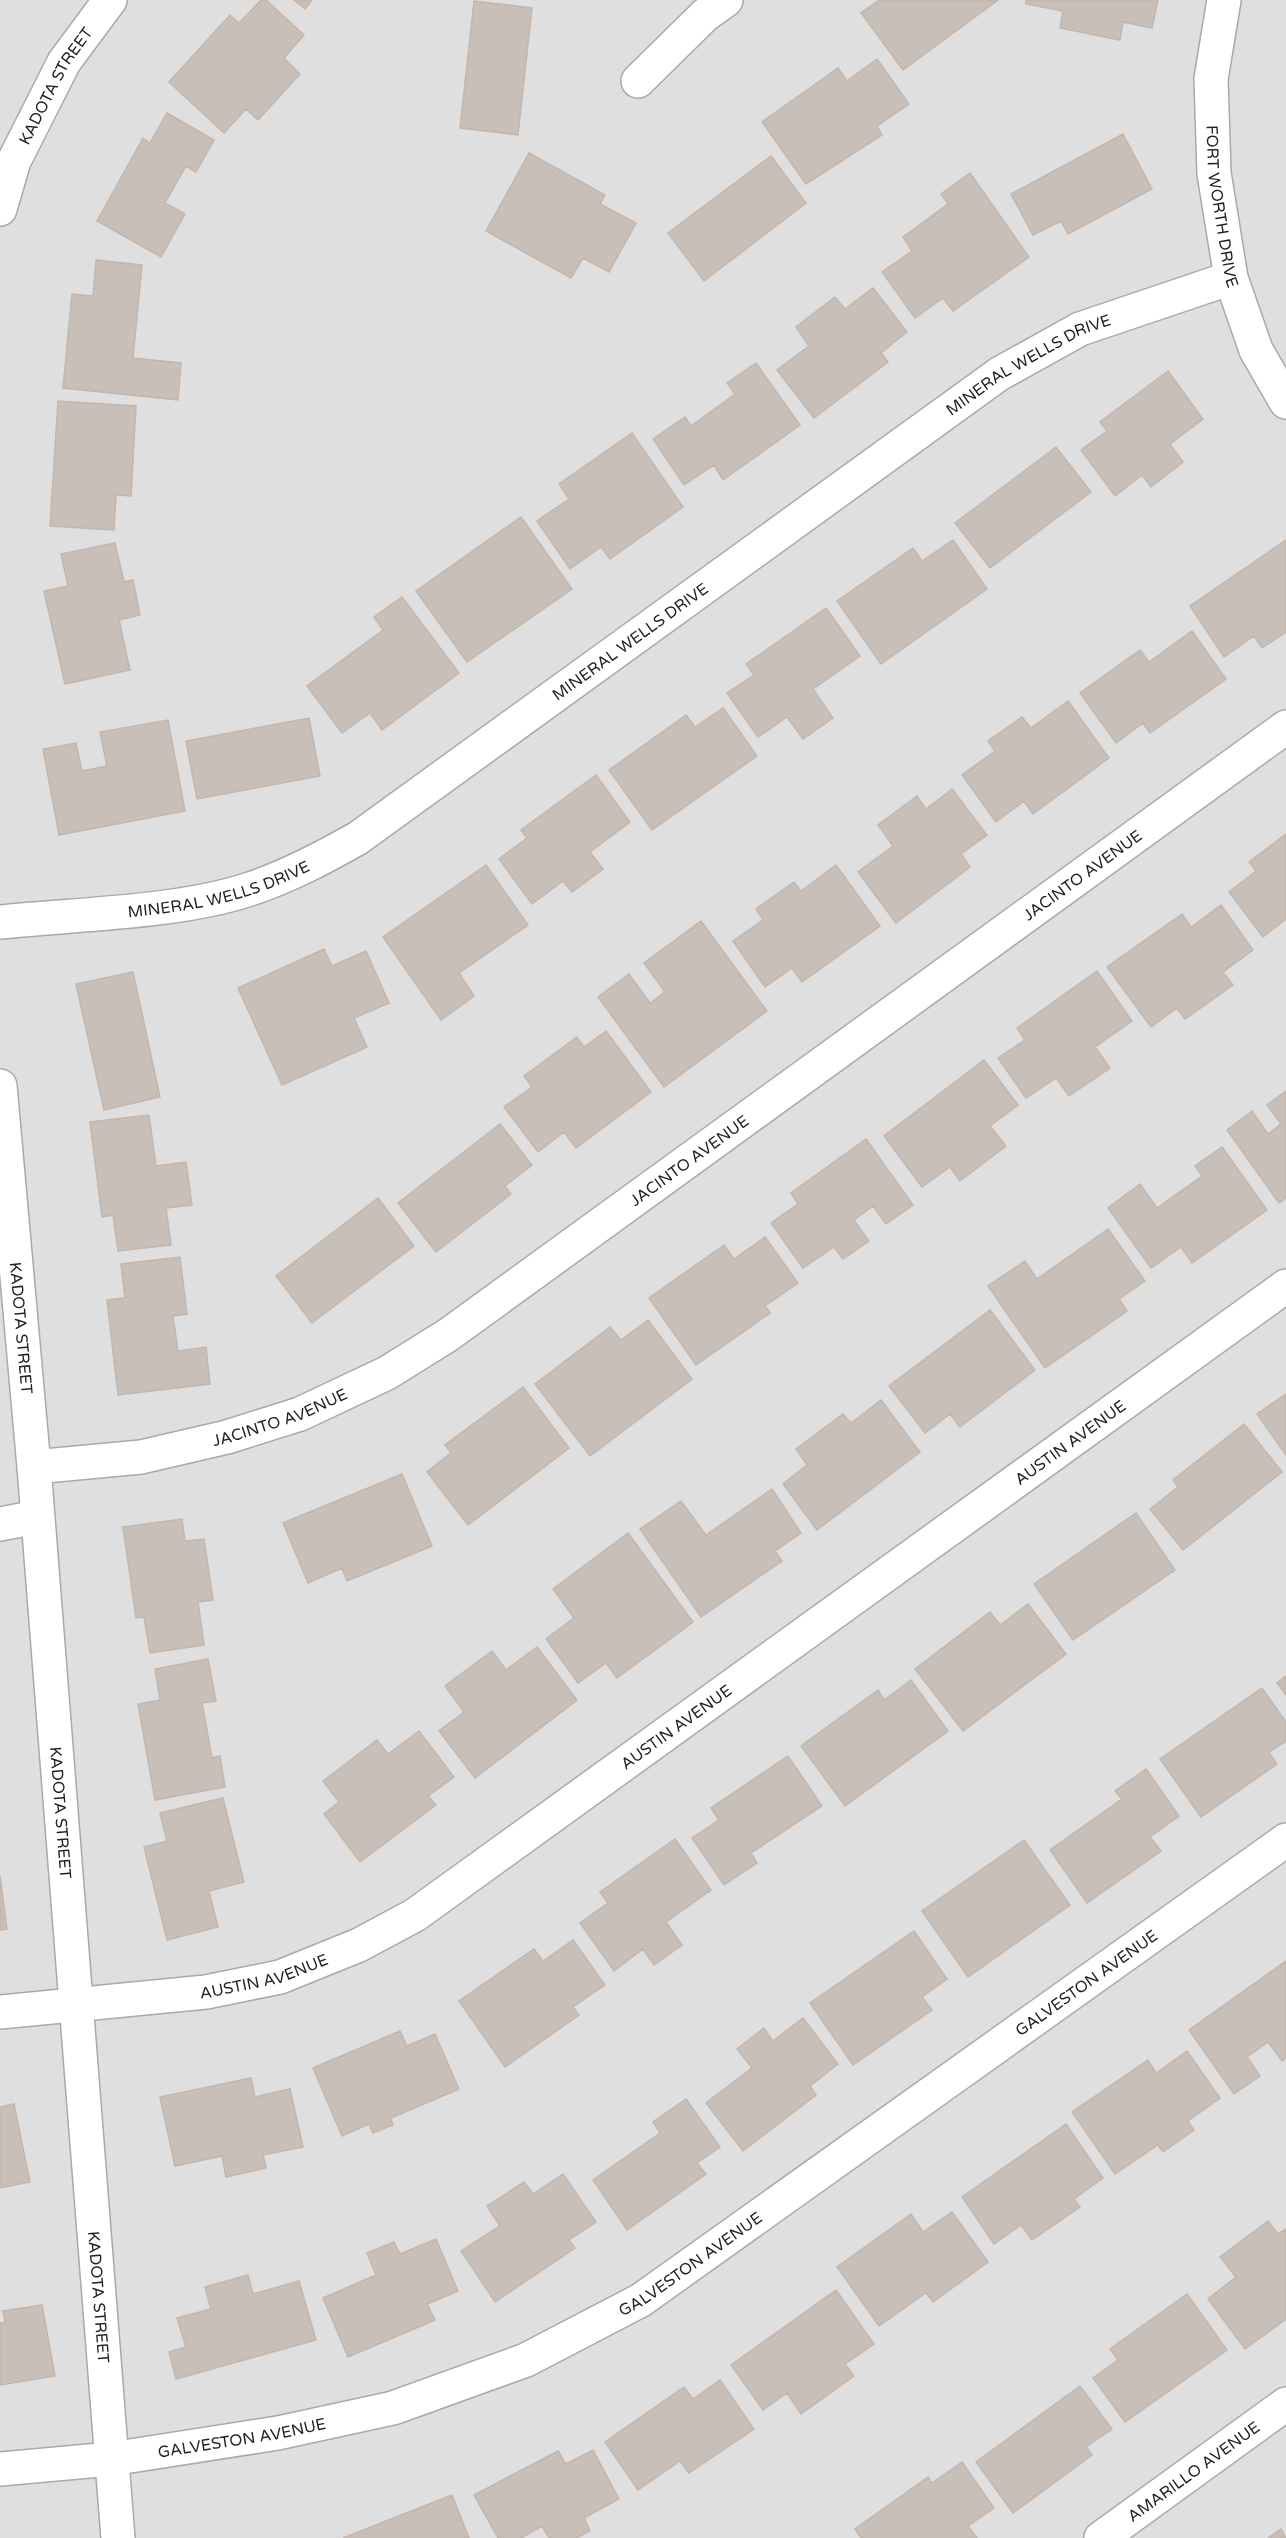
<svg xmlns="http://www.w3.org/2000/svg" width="1286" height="2538" font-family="'Varela Round',sans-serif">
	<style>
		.residential { fill: #e0dfdf }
		.building { fill: #c7bfb8; stroke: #c4b6ab; stroke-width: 1.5 }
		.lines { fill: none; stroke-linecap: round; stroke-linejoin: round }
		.minor-casing { stroke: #a9a9a9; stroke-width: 36 }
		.minor { stroke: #fff; stroke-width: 33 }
		.labels { text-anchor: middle; stroke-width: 5; stroke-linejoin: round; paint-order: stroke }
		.street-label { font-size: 16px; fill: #222; stroke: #fff }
	</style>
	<rect width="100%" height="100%" fill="#f2efe9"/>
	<path class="residential" d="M0,0H1286V2538H0Z"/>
	<path class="building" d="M261,0H266L304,35L284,58L300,74L258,120L246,109L224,133L169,82L230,15L239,23Z
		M294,0H312L305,9Z
		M879,0H998L903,70L861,13Z
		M1026,0H1158L1152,28L1123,22L1120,40L1060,28L1063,11L1026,4Z
		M474,1L532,8L518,135L460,128Z
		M877,59L909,104L877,126L882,135L806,184L762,122L838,68L847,81Z
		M167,113L214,140L196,172L186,166L165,203L185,214L161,257L97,221L143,138L150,143Z
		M1123,134L1152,189L1068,234L1061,221L1033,235L1011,194Z
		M529,153L605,195L600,204L636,223L609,272L583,258L571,278L486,231Z
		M771,156L806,203L704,281L668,233Z
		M970,173L1029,257L953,311L943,298L915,318L882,272L912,251L903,237L948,204L941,194Z
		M96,260L142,265L133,358L181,363L178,400L63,388L72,294L93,296Z
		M873,288L907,332L881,353L888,362L814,418L777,370L809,346L796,327L835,297L845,309Z
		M756,363L800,425L723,480L714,465L684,485L653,439L685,417L691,426L735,394L727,383Z
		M1168,371L1203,419L1170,444L1183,462L1151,487L1142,475L1115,496L1081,450L1107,431L1100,422Z
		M58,401L136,406L131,496L116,495L114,530L50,526Z
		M632,433L683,507L610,559L601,547L570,569L537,521L569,499L559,484Z
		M1056,447L1091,492L990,568L955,523Z
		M521,517L572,589L467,662L416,591Z
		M953,540L987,589L881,664L837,601L913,548L922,561Z
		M1286,540V632L1262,648L1254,636L1224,657L1190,606Z
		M115,543L124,582L133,580L140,615L119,620L130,670L65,684L44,591L68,586L61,554Z
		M402,597L459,673L382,730L370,713L342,733L307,686L383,630L374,617Z
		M826,608L860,656L813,689L833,718L803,739L787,717L758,737L727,693L754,675L746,664Z
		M1192,631L1226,679L1150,733L1143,723L1116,743L1080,693L1140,650L1149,662Z
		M1068,701L1109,758L1033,814L1024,801L996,822L962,775L995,751L988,741L1022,717L1031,728Z
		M723,708L757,756L652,830L609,770L686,715L695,727Z
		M309,718L320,776L197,799L186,741Z
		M168,720L185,811L59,835L43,749L76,743L82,771L107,766L100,732Z
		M596,775L630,822L590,852L603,869L572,892L563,881L532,904L499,859L527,838L521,830Z
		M952,789L987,835L961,854L970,867L896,923L858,872L893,846L878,825L917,796L926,809Z
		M1286,834V919L1263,937L1229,892L1256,871L1249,862Z
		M486,865L528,925L459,973L474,996L441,1020L383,937Z
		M836,865L880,926L802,982L792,968L765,987L733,941L763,920L756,909L794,882L801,891Z
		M1221,905L1253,950L1223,972L1233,985L1185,1019L1177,1008L1151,1027L1107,967L1182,914L1191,927Z
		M701,921L767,1011L664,1087L598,997L629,974L650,1003L665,992L644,963Z
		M324,949L332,966L366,951L389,1003L354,1018L367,1047L282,1085L238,988Z
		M1097,971L1132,1021L1095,1047L1110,1068L1069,1096L1056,1078L1026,1098L998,1058L1025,1040L1017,1028Z
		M133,972L160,1097L104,1110L76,984Z
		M606,1031L651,1092L576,1148L564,1132L538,1152L504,1107L532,1087L524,1076L577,1037L584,1047Z
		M984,1060L1018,1105L990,1126L1006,1146L960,1181L950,1167L922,1187L884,1136Z
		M1286,1091V1198L1279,1203L1227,1130L1252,1111L1268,1134L1281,1124L1267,1105Z
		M149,1115L156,1166L186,1162L192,1205L166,1208L171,1245L118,1251L113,1215L102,1217L90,1122Z
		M500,1124L532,1165L505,1186L511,1194L436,1252L398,1203Z
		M866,1139L913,1205L886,1224L873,1206L854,1220L869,1241L843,1259L834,1247L803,1268L771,1223L798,1204L791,1193Z
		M1222,1147L1267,1210L1192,1263L1181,1247L1151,1268L1108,1208L1140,1184L1157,1208L1202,1176L1195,1166Z
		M378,1198L414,1246L312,1323L276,1276Z
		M1108,1229L1145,1281L1119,1299L1127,1311L1045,1368L988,1286L1025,1261L1037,1279Z
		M765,1237L798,1283L765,1306L770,1313L696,1365L649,1298L724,1245L734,1259Z
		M180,1257L187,1314L173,1316L178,1351L206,1347L210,1384L118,1395L107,1300L125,1298L121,1264Z
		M990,1310L1035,1370L960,1427L950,1414L925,1433L889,1386Z
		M648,1320L692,1379L590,1456L535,1384L610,1327L621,1340Z
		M523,1387L569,1448L468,1525L427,1472L451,1453L445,1445Z
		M1286,1394V1455L1257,1414Z
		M881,1400L920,1452L817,1530L783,1484L807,1465L796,1449L843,1414L851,1423Z
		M1244,1424L1282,1472L1183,1550L1150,1509L1178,1487L1173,1480Z
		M402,1474L432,1546L347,1581L342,1568L308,1583L283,1523Z
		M772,1489L801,1533L775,1551L782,1561L701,1617L640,1529L681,1501L706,1535Z
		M1136,1513L1175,1570L1073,1640L1034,1584Z
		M182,1519L185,1541L204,1539L213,1600L198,1602L204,1645L150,1653L144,1617L136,1618L123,1527Z
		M628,1533L693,1622L617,1678L606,1663L578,1683L546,1639L574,1618L553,1589Z
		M1028,1604L1066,1654L963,1731L915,1669L990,1612L1000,1625Z
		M537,1647L577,1700L475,1778L439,1731L464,1712L445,1686L492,1651L506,1670Z
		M208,1659L216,1701L202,1703L212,1758L220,1756L225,1787L155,1800L138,1704L160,1700L155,1669Z
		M1286,1676V1695L1277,1683Z
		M911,1680L948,1731L845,1806L801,1746L878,1690L884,1700Z
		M1262,1688L1286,1722V1741L1269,1752L1277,1764L1201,1817L1160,1759Z
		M419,1731L454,1777L428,1796L436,1805L360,1862L324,1814L339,1802L323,1781L377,1740L388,1754Z
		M788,1756L822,1806L751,1853L757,1863L724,1885L692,1838L719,1820L711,1808Z
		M1146,1769L1179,1816L1150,1837L1161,1851L1087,1903L1050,1850L1122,1799L1115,1791Z
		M223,1798L244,1882L209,1891L218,1927L167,1940L144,1847L167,1841L160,1813Z
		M675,1839L711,1890L666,1922L682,1945L654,1965L643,1949L614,1971L580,1923L608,1903L600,1892Z
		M1024,1840L1070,1905L968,1977L922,1911Z
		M0,1876L7,1929L0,1930Z
		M914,1931L947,1979L922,1997L932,2010L853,2065L810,2003Z
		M573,1940L605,1985L573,2007L579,2015L505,2067L459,2001L534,1949L543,1961Z
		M1286,1961V2058L1282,2061L1268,2042L1247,2057L1260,2076L1234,2094L1189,2030Z
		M803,2018L838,2064L810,2086L816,2095L743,2151L706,2103L752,2068L737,2049L764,2028L773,2041Z
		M400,2031L407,2046L435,2034L459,2089L391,2118L393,2125L373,2133L369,2124L342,2136L313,2068Z
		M1187,2051L1220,2098L1188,2121L1194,2130L1163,2152L1158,2145L1115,2174L1072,2112L1148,2060L1156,2073Z
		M251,2078L255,2097L290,2089L303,2147L263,2155L266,2168L226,2177L222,2156L175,2166L160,2097Z
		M686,2099L720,2147L697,2163L706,2174L627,2230L593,2180L660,2133L653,2122Z
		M14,2104L30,2182L0,2188V2107Z
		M1066,2124L1103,2178L1074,2199L1080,2207L1032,2240L1021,2225L994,2244L962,2197Z
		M563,2174L596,2222L569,2240L575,2248L495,2302L461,2251L500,2226L487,2206L524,2182L533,2194Z
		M952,2212L988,2262L933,2302L926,2293L879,2326L837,2267L911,2214L923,2232Z
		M1268,2221L1278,2234L1286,2229V2319L1245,2349L1208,2299L1236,2277L1220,2257Z
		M436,2239L458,2291L427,2304L435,2320L348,2357L323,2298L376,2275L367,2253L394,2242L400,2254Z
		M248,2275L253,2294L299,2281L316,2340L176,2379L169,2352L186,2347L177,2318L211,2309L205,2287Z
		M836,2290L874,2344L845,2364L854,2376L801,2414L787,2393L763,2410L731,2365Z
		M1187,2294L1227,2350L1125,2422L1093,2378L1118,2360L1110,2349Z
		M42,2305L55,2376L0,2385V2323H5L3,2311Z
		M720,2380L754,2429L689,2473L680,2461L638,2490L605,2442L684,2387L693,2399Z
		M1080,2386L1112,2429L1086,2447L1092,2455L1013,2513L976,2462Z
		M593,2450L619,2499L584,2518L590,2531L576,2538H549L542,2526L521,2538H498L474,2495L558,2451L566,2464Z
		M962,2462L994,2508L968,2526L977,2538H861L855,2529L928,2477L932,2483Z
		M452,2495L469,2538H343Z
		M1281,2529L1286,2538H1268Z"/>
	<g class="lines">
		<defs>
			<g id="minor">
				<path id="s1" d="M1224,0L1211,79L1214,173L1231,278L1256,350L1286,402"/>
				<path d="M638,81L705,15L726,0"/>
				<path id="s2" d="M0,209L14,161L64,62L110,0"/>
				<path id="s3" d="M0,922C77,914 178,913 250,889C289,876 323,858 358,838L999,374L1080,329L1231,278"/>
				<path id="s4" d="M0,1086L34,1467L118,2538"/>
				<path id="s5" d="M34,1467L141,1457L227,1437L300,1414L387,1373L448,1335L1286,727"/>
				<path d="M0,1524L37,1517"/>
				<path id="s6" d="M0,2012L206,1992L280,1977L359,1945L415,1915L1286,1286"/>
				<path id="s7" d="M0,2469L111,2459L278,2433L393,2408L526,2360L641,2300L1286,1840"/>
				<path id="s8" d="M1101,2538L1286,2404"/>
			</g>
		</defs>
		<use href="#minor" class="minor-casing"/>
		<use href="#minor" class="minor"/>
	</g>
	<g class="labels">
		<g class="street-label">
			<text dy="6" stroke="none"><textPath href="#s2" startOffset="136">KADOTA STREET</textPath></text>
			<text dy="6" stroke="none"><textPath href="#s1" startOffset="208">FORT WORTH DRIVE</textPath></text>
			<text dy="6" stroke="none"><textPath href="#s3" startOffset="1194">MINERAL WELLS DRIVE</textPath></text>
			<text dy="6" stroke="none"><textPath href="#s3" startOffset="708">MINERAL WELLS DRIVE</textPath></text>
			<text dy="6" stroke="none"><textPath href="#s5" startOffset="1224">JACINTO AVENUE</textPath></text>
			<text dy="6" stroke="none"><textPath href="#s3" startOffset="222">MINERAL WELLS DRIVE</textPath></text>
			<text dy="6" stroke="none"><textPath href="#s5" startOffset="738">JACINTO AVENUE</textPath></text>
			<text dy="6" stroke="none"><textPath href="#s4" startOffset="243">KADOTA STREET</textPath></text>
			<text dy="6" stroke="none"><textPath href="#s5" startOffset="252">JACINTO AVENUE</textPath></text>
			<text dy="6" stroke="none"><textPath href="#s6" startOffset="1239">AUSTIN AVENUE</textPath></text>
			<text dy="6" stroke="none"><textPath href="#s6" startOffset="753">AUSTIN AVENUE</textPath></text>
			<text dy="6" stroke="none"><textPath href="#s4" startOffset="729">KADOTA STREET</textPath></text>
			<text dy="6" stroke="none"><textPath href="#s6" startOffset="267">AUSTIN AVENUE</textPath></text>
			<text dy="6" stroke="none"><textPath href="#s7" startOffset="1216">GALVESTON AVENUE</textPath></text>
			<text dy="6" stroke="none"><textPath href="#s7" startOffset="730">GALVESTON AVENUE</textPath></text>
			<text dy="6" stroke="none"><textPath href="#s4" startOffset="1215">KADOTA STREET</textPath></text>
			<text dy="6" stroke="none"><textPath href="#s7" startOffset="244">GALVESTON AVENUE</textPath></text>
			<text dy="6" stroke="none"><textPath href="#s8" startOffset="114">AMARILLO AVENUE</textPath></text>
		</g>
	</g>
</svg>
